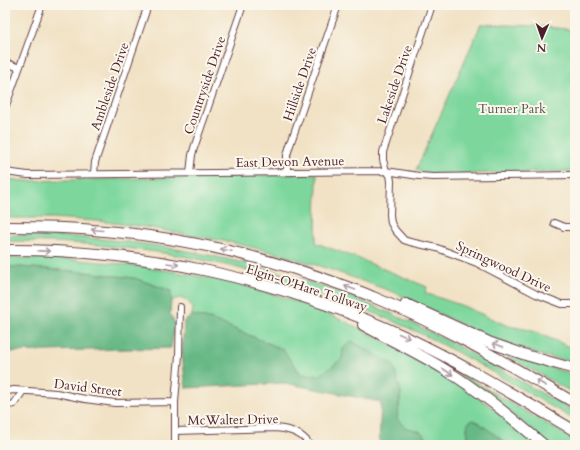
<svg xmlns="http://www.w3.org/2000/svg" width="580" height="450" font-family="Cardo,serif">
	<style>
		.green { fill: #7dd79d; stroke: #647b64 }
		.forest { fill: #66b884; stroke: #586c58 }
		.lines { fill: none; stroke-linecap: round; stroke-linejoin: round }
		.minor-casing { stroke: #633c42; stroke-width: 8 }
		.highway-casing { stroke: #633c42; stroke-width: 12 }
		.minor { stroke: #fff; stroke-width: 6 }
		.highway { stroke: #fff; stroke-width: 10 }
		.oneway { stroke: #ae9aa0 }
		.labels { text-anchor: middle; stroke-width: 4; stroke-linejoin: round; paint-order: stroke }
		.street-label { font-size: 13px; fill: #4a1f2b; stroke: #fbf7ec }
		.park-label { font-size: 13px; fill: #59564d; stroke: #fbf7ec }
	</style>
	<rect width="100%" height="100%" fill="#fbf7ec"/>
	<filter id="ink" filterUnits="userSpaceOnUse"><feTurbulence type="fractalNoise" baseFrequency=".025" numOctaves="2"/><feDisplacementMap in="SourceGraphic" scale="8" xChannelSelector="R" yChannelSelector="G"/><feConvolveMatrix kernelMatrix="1 2 1 2 8 2 1 2 1" color-interpolation-filters="sRGB"/></filter>
	<filter id="wash" filterUnits="userSpaceOnUse"><feTurbulence type="fractalNoise" baseFrequency=".012" numOctaves="4" result="noise"/><feDisplacementMap in="SourceGraphic" scale="16" xChannelSelector="R" yChannelSelector="G"/><feGaussianBlur stdDeviation="0.9" result="paint"/><feColorMatrix in="noise" values="0 0 0 0 0 0 0 0 0 0 0 0 0 0 0 0 0 1.4 0 .05"/><feComposite in="paint" operator="in"/></filter>
	<g filter="url(#wash)">
		<rect width="100%" height="100%" fill="#f1e2c5"/>
		<path class="green" d="M481,24L537,26L575,30V171L449,174L425,173L416,170Z
			M317,174L316,243L357,258L427,287L425,293L463,306L508,326L530,330L575,349V364L564,360L544,356L492,339L396,293L326,268L280,254L234,243L145,227L98,221L53,218H5V179L27,181Z
			M5,235C145,234 285,263 412,323C468,350 521,382 575,412V420C531,395 488,368 443,345C404,324 363,308 322,294C298,286 274,277 249,271C229,265 208,261 187,257C127,246 66,241 5,241Z
			M5,258C76,257 148,265 218,280C246,286 273,293 300,303C361,326 420,357 473,394C496,409 516,427 537,445H509L479,423L473,420L467,428L468,437L465,445H434L420,432L404,427L397,419L401,392L343,349L342,359L319,377L301,374L282,349L213,320L192,315L193,308L188,301L180,298L173,300L171,302V291L134,278L84,272L19,267H5Z
			M500,352L575,375V394Z
			M445,365L575,440V445H550L523,423Z"/>
		<path class="forest" d="M5,267H19L84,272L134,278L171,291V302L170,314L175,324L171,348L5,352Z
			M192,315L213,320L282,349L301,374L319,376L342,359L343,349L351,341L393,364L401,392L397,419L405,427L419,431L434,445H379L381,402L285,383L186,388L182,354L184,321L188,319Z
			M473,420L479,423L509,445H465L468,437L467,428L468,423Z"/>
	</g>
	<g filter="url(#ink)">
		<g class="lines">
			<defs>
				<path id="minor" d="M432,5L383,152V160L386,171L390,175L391,181L390,215L391,223L395,230L404,240L410,242L437,248L477,263L536,294L562,304H575
					M5,62L19,68
					M5,108L42,5
					M5,172L28,175L386,171L419,176L433,177L575,175
					M287,172V155L290,145L338,5
					M190,173L192,155L194,148L243,5
					M94,174L95,162L148,5
					M554,223L564,227H575
					M5,393L7,391L14,390L56,393L85,399L115,403L175,402
					M5,402C7,405 11,405 14,404L23,391
					M175,431L274,428C289,429 301,432 310,445
					M175,445V402L179,355L180,307"/>
				<path id="highway" d="M5,227C34,227 64,227 93,230C177,236 260,255 339,284C350,288 362,292 373,297C444,326 509,365 575,403
					M5,250C143,249 279,279 404,336C463,364 519,398 575,431
					M406,304L491,343L529,356L575,369
					M363,325C390,340 418,353 444,369C480,391 512,418 544,445"/>
			</defs>
			<use href="#minor" class="minor-casing"/>
			<use href="#highway" class="highway-casing"/>
			<use href="#minor" class="minor"/>
			<use href="#highway" class="highway"/>
		</g>
		<defs><path id="oneway-shaft" d="M-6 0H5M1.5-3L5.5 0L1.5 3" fill="none" stroke-width="1.6" stroke-linecap="round" stroke-linejoin="round"/></defs>
		<g class="oneway">
			<use href="#oneway-shaft" transform="translate(97 230) rotate(-175)"/>
			<use href="#oneway-shaft" transform="translate(226 250) rotate(-168)"/>
			<use href="#oneway-shaft" transform="translate(44 251) rotate(1)"/>
			<use href="#oneway-shaft" transform="translate(173 264) rotate(9)"/>
			<use href="#oneway-shaft" transform="translate(350 288) rotate(-160)"/>
			<use href="#oneway-shaft" transform="translate(404 336) rotate(25)"/>
			<use href="#oneway-shaft" transform="translate(498 345) rotate(-160)"/>
			<use href="#oneway-shaft" transform="translate(448 372) rotate(33)"/>
			<use href="#oneway-shaft" transform="translate(541 383) rotate(-150)"/>
		</g>
	</g>
	<g class="labels">
		<g class="street-label">
			<text transform="translate(299 84) rotate(-71)" y="5">Hillside Drive</text>
			<text transform="translate(394 84) rotate(-71)" y="5">Lakeside Drive</text>
			<text transform="translate(204 85) rotate(-71)" y="5">Countryside Drive</text>
			<text transform="translate(109 86) rotate(-71)" y="5">Ambleside Drive</text>
			<text transform="translate(290 161) rotate(-1)" y="5">East Devon Avenue</text>
			<text transform="translate(504 266) rotate(25)" y="5">Springwood Drive</text>
			<text transform="translate(307 287) rotate(18)" y="5">Elgin-O'Hare Tollway</text>
			<text transform="translate(88 387) rotate(7)" y="5">David Street</text>
			<text transform="translate(233 419) rotate(-1)" y="5">McWalter Drive</text>
		</g>
		<g class="park-label">
			<text x="512" y="113">Turner Park</text>
		</g>
	</g>
	<rect width="580" height="450" fill="none" stroke="#fbf7ec" stroke-width="20"/>
	<g transform="translate(542 38) rotate(182)" stroke="#fbf7ec" stroke-width="3" paint-order="stroke">
	<path d="M0-3L7 15L0 10L-7 15Z" fill="#4a1f2b"/>
	<text y="-6" font-size="11" font-weight="bold" text-anchor="middle" fill="#4a1f2b">N</text>
	</g>
</svg>
